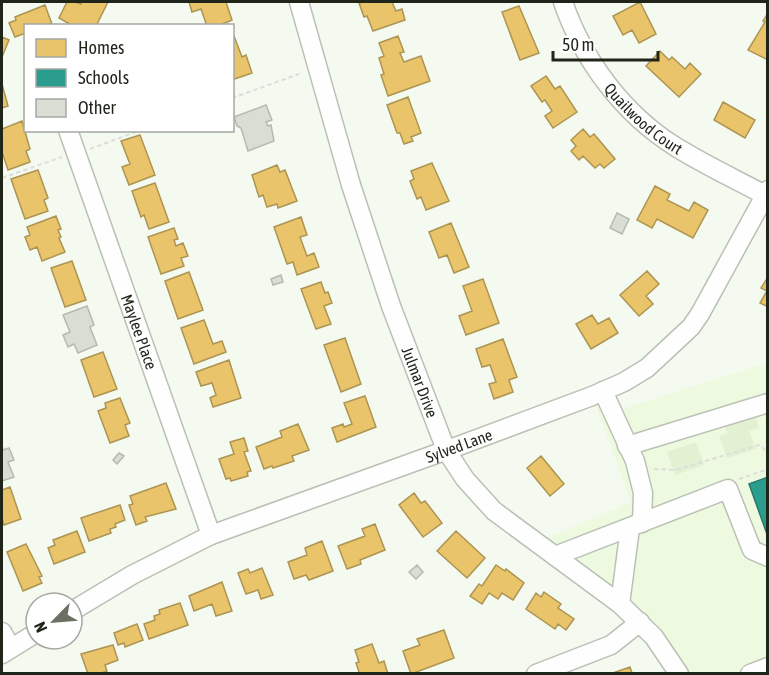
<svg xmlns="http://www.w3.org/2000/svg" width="769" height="675" font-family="'Asap Condensed',sans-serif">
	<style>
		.built { fill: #edfae0 }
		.green { fill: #e1f1d1 }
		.homes { fill: #e9c46a; stroke: #ac9452; stroke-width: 1.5 }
		.schools { fill: #2a9d8f; stroke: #27796c; stroke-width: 1.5 }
		.building { fill: #d8ded4; stroke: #b5baaf; stroke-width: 1.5 }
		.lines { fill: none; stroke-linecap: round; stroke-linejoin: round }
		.minor-casing { stroke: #bbc0b5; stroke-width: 21 }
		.path { stroke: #dbdeda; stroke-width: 2; stroke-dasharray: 4.5 3; stroke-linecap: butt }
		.minor { stroke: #fdfefd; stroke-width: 18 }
		.labels { text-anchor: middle; stroke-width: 6; stroke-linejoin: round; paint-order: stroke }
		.street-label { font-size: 16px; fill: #1f2519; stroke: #fff }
	</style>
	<rect width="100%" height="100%" fill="#f4faef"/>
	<path class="built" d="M767,363V673H679L662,647L535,543L631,502L592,396L618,410Z"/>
	<path class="green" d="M749,397L759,428L749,431L756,449L727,458L719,436L727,433L719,407Z
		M696,442L704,465L675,475L667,452Z"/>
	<path class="homes" d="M67,2H75L81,4L82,2H108L96,26H73L59,18Z
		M189,2H226L232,20L218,26H207L201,9L192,12Z
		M364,2H392L396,11L402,9L405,20L373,31L367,16L364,17L359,3Z
		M640,2L656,34L639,43L632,30L623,35L613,16Z
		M45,5L52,24L26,26V33L15,37L9,23L16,20L15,17Z
		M519,6L539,53L520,60L502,12Z
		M768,13V60L748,50L765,22L763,21Z
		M234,36L242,57L246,55L252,73L232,80V37Z
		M398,36L404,52L400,53L404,62L421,56L430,81L388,96L381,75L384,74L379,58L384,56L379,43Z
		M2,37L9,40L2,57Z
		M660,51L669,60L672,57L685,69L690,63L701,74L679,97L646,66Z
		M546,76L555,89L560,86L577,112L553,128L545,116L552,111L545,100L542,102L531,86Z
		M2,84L8,106L2,108Z
		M408,97L421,133L411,137L413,141L404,144L400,133H397L387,105Z
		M723,102L755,120L745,138L714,120Z
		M22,121L30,149L26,151L30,162L8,170L2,152V129Z
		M583,129L590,137L594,134L615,159L604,168L600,164L595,168L583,156L579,160L571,151L576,146L571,140Z
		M140,135L155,175L129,185L122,167L130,164L121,141Z
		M432,163L449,201L426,210L421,197L417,199L410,181L414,179L411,171Z
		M277,165L280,172L285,170L297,201L278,208L277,204L267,207L263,195L259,197L252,175Z
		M38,170L48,198L44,200L48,211L25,219L11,179Z
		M155,183L169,222L149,229L144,215L141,217L132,191Z
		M655,186L670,194L667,200L689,211L694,202L708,210L693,238L657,219L652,228L637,220Z
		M56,216L61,229L58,230L61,237L59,238L65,252L42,261L37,247L30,250L25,237L30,235L27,227Z
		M301,217L307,235L300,237L307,256L314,253L319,267L297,275L293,262L287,264L274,227Z
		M451,223L469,267L454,273L447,255L439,258L429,232Z
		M174,228L178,239L174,240L176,246L183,243L188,256L181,258L184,266L161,274L148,237Z
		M72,261L86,300L65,307L51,268Z
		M647,271L659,284L646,296L653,304L639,316L620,295Z
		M189,272L203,310L178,319L165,281Z
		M768,277V307L760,303L767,291L761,288Z
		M483,279L499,323L466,335L459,316L472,311L463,286Z
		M321,282L325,293L328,292L332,303L324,306L331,324L316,329L301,289Z
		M592,315L598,324L609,318L618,333L591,349L576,324Z
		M204,320L213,344L222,341L226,352L194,364L181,328Z
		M345,338L361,384L341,392L324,345Z
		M503,339L517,377L509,380L513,392L494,399L489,384L496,382L490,365L482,367L476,349Z
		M103,352L117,389L94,397L81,360Z
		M229,360L241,398L213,407L210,398L216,395L212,383L201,386L196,372Z
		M365,396L376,427L337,442L332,428L343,424L344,427L352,424L344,403Z
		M120,398L130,423L125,425L129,436L110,443L98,411L106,408L105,403Z
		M298,424L309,450L292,456L294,461L273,468L272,466L264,469L256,447L282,437L280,431Z
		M244,438L248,451L244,452L251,471L247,472L248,476L231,481L230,478L226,479L219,459L234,454L230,442Z
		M541,456L564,484L550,496L527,468Z
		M166,483L176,509L145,517L147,521L136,525L129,505L133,504L130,496Z
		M10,487L21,519L4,525L2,519V490Z
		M414,493L421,503L425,501L442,523L423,537L399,505Z
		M120,505L125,520L115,524L116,527L110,529L111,533L89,541L81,518Z
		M375,524L385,550L360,560L361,564L347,569L338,546L365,536L362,529Z
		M77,531L85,552L54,564L48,548L55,545L53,540Z
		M456,531L485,558L467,578L437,551Z
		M322,541L333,571L309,580L306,575L294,579L288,562L307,555L305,548Z
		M26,544L42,576L39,577L42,583L23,591L7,552Z
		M496,565L505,571L506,569L524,583L513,600L502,593L498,599L489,593L482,604L470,596L479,584L482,586Z
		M262,568L273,595L261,599L258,590L246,594L238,573L248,569L250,573Z
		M222,582L232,611L216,616L212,604L194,611L189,596Z
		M544,592L561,604L558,608L574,619L566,630L558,624L555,629L526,609L536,593L541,597Z
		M180,603L188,625L149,639L144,624L155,620L154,616L160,614L159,610Z
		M137,624L143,640L125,647L124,643L118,645L114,633Z
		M444,630L454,658L411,674L403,651L420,645L417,639Z
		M372,644L379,663L384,661L388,674H354L359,672L356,663L359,662L355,650Z
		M113,645L118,660L105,665L107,671L99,674H88L81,654Z
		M630,667L632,673L636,674H610Z"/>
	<path class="schools" d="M768,477V537L749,484Z"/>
	<path class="building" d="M266,105L272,120L266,122L268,126L271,125L274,141L248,151L241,128L237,126L234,117Z
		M617,213L629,219L622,234L610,228Z
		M281,275L283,282L273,285L271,279Z
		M87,306L94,325L90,327L97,345L78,353L74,344L68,347L63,335L70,332L63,315Z
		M2,446L3,450L9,448L14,460L8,462L14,477L2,481Z
		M119,453L124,456L117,464L113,460Z
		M417,565L423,572L416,579L409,572Z"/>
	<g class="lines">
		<defs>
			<g id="minor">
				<path id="s1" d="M299,2L351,185L391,306L446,450L465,479L494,511L620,604L654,637L679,674"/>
				<path id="s2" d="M563,2C583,60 623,114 676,147C705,165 735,179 765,195"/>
				<path id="s3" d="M68,130L211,535"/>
				<path d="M603,391L635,461L643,493L642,523"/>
				<path d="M627,446L768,403"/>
				<path d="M555,556L728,489L752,550L768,557"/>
				<path d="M620,604L630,528"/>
				<path id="s4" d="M72,611L132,575L211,535L461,445L592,396L624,382L647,368L691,327L700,314L768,190"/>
				<path d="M2,632L11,648"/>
				<path d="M2,654L36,633"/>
				<path d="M536,674L611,645L640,622"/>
				<path d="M750,674L768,667"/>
			</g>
		</defs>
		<use href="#minor" class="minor-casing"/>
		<path class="path" d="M232,98L299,74
			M90,149L141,130
			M2,178L62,157
			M654,469L676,470L759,445L764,449L768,457
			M739,479L768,469"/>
		<use href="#minor" class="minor"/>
	</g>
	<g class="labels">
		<g class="street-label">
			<text dy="6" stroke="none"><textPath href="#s2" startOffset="144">Quailwood Court</textPath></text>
			<text dy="6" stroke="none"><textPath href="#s3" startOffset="214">Maylee Place</textPath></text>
			<text dy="6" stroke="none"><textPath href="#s1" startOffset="399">Julmar Drive</textPath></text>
			<text dy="6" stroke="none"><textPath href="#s4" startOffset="422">Sylved Lane</textPath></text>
		</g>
	</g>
	<rect width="769" height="675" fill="none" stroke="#1f2519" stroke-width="6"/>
	<rect x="24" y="24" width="210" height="108" fill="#ffffff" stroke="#a5a8a3" stroke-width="1.5"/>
	<rect x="36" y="39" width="30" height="18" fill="#e9c46a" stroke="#a5a8a3" stroke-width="1.5"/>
	<text x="78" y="54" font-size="18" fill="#1f2519">Homes</text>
	<rect x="36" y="69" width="30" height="18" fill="#2a9d8f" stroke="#a5a8a3" stroke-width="1.5"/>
	<text x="78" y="84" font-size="18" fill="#1f2519">Schools</text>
	<rect x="36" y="99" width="30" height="18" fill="#d8ded4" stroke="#a5a8a3" stroke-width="1.5"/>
	<text x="78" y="114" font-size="18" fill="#1f2519">Other</text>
	<g transform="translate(54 621) rotate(245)"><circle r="28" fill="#ffffff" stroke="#a5a8a3" stroke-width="1.5"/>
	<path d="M0-4.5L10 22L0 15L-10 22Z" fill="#6a7064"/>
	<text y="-9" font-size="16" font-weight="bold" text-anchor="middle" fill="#1f2519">N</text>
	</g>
	<path d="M553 51v9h105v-9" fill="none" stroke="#1f2519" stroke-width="3"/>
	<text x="562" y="51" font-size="18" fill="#1f2519" stroke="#ffffff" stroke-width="4.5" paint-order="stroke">50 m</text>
</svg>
